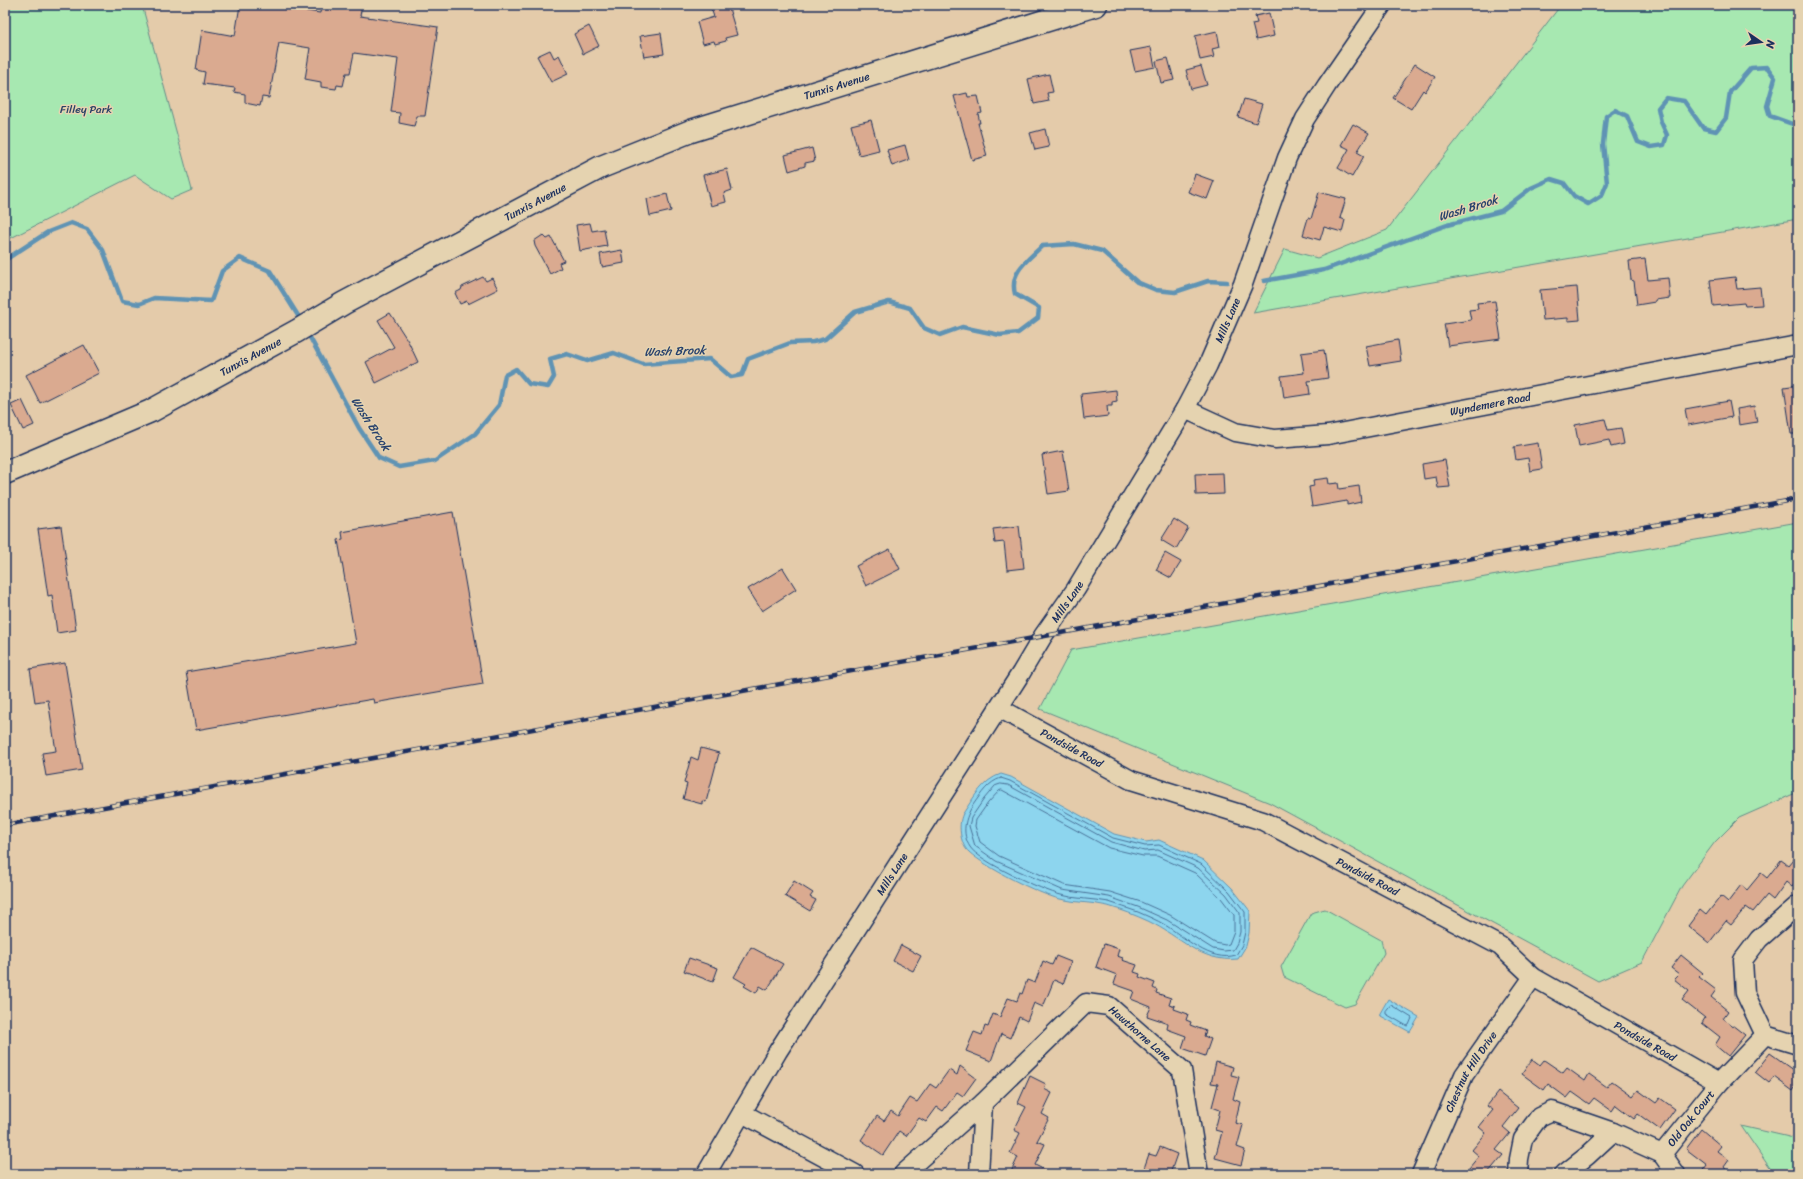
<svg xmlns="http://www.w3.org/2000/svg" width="1803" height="1179" font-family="Sriracha,sans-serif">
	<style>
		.green { fill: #a7e8b1; stroke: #618c88 }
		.water { fill: #8dd5ee; stroke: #5f93b4 }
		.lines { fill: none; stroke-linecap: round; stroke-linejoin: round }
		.shore { stroke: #497198; stroke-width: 1 }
		.stream { stroke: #5f93b4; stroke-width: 4.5 }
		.building { fill: #daaa90; stroke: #1b2f5e }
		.minor-casing { stroke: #1b2f5e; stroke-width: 21 }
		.secondary-casing { stroke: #1b2f5e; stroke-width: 25 }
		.minor { stroke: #e5d3b0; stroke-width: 18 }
		.secondary { stroke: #e5d3b0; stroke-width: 22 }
		.rail-casing { stroke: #1b2f5e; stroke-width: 4.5 }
		.rail { stroke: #e5d3b0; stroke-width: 3; stroke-dasharray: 9; stroke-linecap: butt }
		.labels { text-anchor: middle; stroke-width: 3; stroke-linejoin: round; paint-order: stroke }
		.street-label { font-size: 11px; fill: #1b2f5e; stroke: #e5d3b0 }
		.park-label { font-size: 11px; fill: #294266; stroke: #e5d3b0 }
		.water-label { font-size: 12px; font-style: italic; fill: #26406c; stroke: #e5d3b0 }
	</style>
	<rect width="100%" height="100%" fill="#e4cbaa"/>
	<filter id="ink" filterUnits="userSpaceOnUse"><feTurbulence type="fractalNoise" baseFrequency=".025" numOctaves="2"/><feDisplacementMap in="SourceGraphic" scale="8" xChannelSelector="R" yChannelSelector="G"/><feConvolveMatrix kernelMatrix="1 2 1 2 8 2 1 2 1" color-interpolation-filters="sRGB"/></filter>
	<g filter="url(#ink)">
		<path class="green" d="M5,5H142L192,190L171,199L135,175L5,241Z
			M1561,5H1798V219L1253,313L1285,249L1317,258L1387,230Z
			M1798,522V792L1739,818L1715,842L1682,886L1642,962L1598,981L1270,803L1040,709L1071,650Z
			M1325,909L1381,940L1384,953L1355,1004L1345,1007L1284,977L1281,967L1311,913Z
			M1741,1126L1798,1139V1174H1774Z"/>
		<path class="water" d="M1001,774L1011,777L1114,834L1146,842L1159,840L1203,860L1232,888L1250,911L1249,933L1246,946L1238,959C1200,963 1180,936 1148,921C1135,915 1122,910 1108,906C1092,902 1076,903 1060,899C1038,894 985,867 969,852C960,845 957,822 964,812C974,797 983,780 1001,774Z
			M1388,999L1419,1017L1410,1032L1379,1015Z"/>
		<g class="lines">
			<path class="shore" d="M1001,778L1010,781L1113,838L1145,846L1159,845L1201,864L1229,891L1245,912V932L1242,945L1236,955C1210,963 1185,937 1165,925C1157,920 1147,916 1138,912C1129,909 1118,905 1109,902C1093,899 1076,899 1061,895C1044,891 978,861 970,847C961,833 965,818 973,805C981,794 988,782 1001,778Z
				M1001,784L1008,785L1111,842L1144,851L1158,850L1198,868L1226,894L1240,913V932L1237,943L1233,950L1224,951L1213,949L1167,920L1138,907L1109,897L1062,890L996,861L975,846L969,826L971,818L984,799L995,786Z
				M1002,790L1109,848L1143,856H1157L1195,873L1221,898L1234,915V931L1229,944L1225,945L1215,943L1170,915L1141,902L1110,892L1064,885L999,856L980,842L975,826L976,820L988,803L999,791Z
				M1391,1005L1412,1018L1409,1025L1407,1026L1386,1014V1011Z"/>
			<path class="stream" d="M5,260L48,232L71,223L87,229L103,250L122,301L139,304L154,298L211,301L222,271L240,258L270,271L302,322
				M1264,281L1324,270L1447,225L1501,211L1531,188L1551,179L1564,183L1574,196L1588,204L1602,195L1607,183L1603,144L1606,116L1615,110L1627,116L1638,142L1651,147L1664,145L1667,135L1661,122L1658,108L1666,98L1684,101L1703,128L1716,131L1726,118L1730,92L1751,68L1767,67L1775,78L1767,106L1770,116L1798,126
				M307,332L359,428L379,458L399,467L435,461L475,434L499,405L505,375L516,369L529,384L548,387L554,377L550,359L567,354L587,361L614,353L643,364L710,359L731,377L742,375L748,359L790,343L813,342L825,339L855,312L889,302L910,308L924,328L940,335L962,327L1000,335L1018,333L1038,318L1039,308L1015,294C1009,272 1028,260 1042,246L1074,244L1102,251L1137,282L1156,290L1175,292L1208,281L1227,282"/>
		</g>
		<path class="building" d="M240,5H266L320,13L321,5H362L360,16L438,27L425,116H417L414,126L399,123L400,113L391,112L398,59L354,53L350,73H346L343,86L337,85L336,89L321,87V82L305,79L310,48L279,43L269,98L262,97L260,106L245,103V94L234,92L235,88L203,84L205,72L196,70L202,30L235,36Z
			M710,5H728L737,35L725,38L726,41L715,44L714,41L703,44L697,22L714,17Z
			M1269,13L1274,36L1256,40L1252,24L1257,23L1255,16Z
			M589,26L599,46L583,54L574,34Z
			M1217,31L1220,47L1212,49L1214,57L1200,60L1195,36Z
			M661,33L664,54L644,57L640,36Z
			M1151,47L1155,67L1135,71L1130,51Z
			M550,50L554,58L559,55L568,74L551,82L537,56Z
			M1168,58L1174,80L1161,83L1156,61Z
			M1415,64L1435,77L1425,92L1423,90L1411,109L1393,98Z
			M1201,66L1207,85L1191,89L1186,70Z
			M1049,74L1053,92L1047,93L1049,101L1034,104L1028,79Z
			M967,93L968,97L978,96L982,113L978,114L980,123H978L987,156L972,160L954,96Z
			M1244,99L1262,104L1256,123L1238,117Z
			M871,120L879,150L859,155L851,125Z
			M1353,124L1369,133L1357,152L1364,156L1352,177L1338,168L1349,149L1341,145Z
			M1045,129L1049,147L1035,150L1030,133Z
			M905,145L909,160L892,166L887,150Z
			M812,148L815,161L805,163V166L789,171L785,155Z
			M727,169L732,190L724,193L726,202L711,206L703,175Z
			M1195,174L1214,181L1207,199L1188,192Z
			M1319,192L1346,199L1340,218L1345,220L1342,232L1324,227L1320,240L1303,235L1308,218L1311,219Z
			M667,194L671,211L650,216L647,199Z
			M590,223L592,231L604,229L607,246L580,251L576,225Z
			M543,235L547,239L551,237L564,261L559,263L561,268L550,274L535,246L534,241Z
			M622,250L624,263L602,267L600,254Z
			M1645,259L1648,280L1668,278L1670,298L1655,300V302L1637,305L1634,281L1631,280L1629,261Z
			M483,277L486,281L492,278L498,289L468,304L467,301L460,304L455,293L461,290L462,287Z
			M1735,277L1737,289L1760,287L1762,305L1745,306L1744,303L1713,306L1710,280Z
			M1577,287L1580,320L1568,321V318L1543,320L1540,290Z
			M1495,301L1501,339L1448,346L1444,324L1471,320L1469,310L1478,309L1477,303Z
			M390,313L408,341L418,362L376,383L366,362L394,347L378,320Z
			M1398,340L1401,361L1370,366L1366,346Z
			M84,345L99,373L40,403L26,375Z
			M1324,350L1328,378L1308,381L1310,394L1284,398L1281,376L1304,373L1301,353Z
			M1798,385V434H1791L1784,387Z
			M1116,390L1117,401L1112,402V406H1107L1108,416L1084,419L1081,394Z
			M22,400L34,425L23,430L11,405Z
			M1729,401L1732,417L1688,425L1685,409Z
			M1754,406L1757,422L1739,425L1737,409Z
			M1605,419L1608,430L1621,428L1624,444L1611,447L1609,440L1579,446L1575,425Z
			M1538,443L1542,469L1530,471L1528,458L1516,460L1514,447Z
			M1063,451L1069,491L1048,494L1042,455Z
			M1445,460L1450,487L1438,488L1436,477L1424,479L1422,464Z
			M1223,473L1224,494L1196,495L1195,474Z
			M1328,478L1329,484L1338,483L1339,489L1359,486L1361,502L1347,505V501L1312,507L1309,487L1314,486L1313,480Z
			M453,512L483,684L374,703L373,699L196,730L186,672L356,643L338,540L343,539L342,532Z
			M1174,519L1188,528L1176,549L1161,540Z
			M61,526L76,630L57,633L52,595L48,596L38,529Z
			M1019,526L1024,568L1007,570L1004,542L995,543L993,529Z
			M890,549L900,569L866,586L856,566Z
			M1165,553L1181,562L1171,578L1156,570Z
			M783,568L796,589L762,611L748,589Z
			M65,663L82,770L46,776L42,753L56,751L48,700L35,702L30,669Z
			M701,748L719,753L706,802L702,801V804L683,799L687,784L684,783L691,757L698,760Z
			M1798,853V880L1792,887L1786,882L1773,900L1767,895L1753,912L1746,907L1731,925L1726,921L1709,943L1688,926L1700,910L1706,915L1721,896L1728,902L1741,885L1747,890L1761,873L1767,878L1781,860L1788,865Z
			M794,881L813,893L810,897L816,900L810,911L785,896Z
			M1104,944L1119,949L1117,956L1123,958L1122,960L1137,965L1134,972L1140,974L1139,977L1155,983L1153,988L1157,990L1156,993L1171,998L1169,1004L1175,1006L1174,1009L1188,1014L1186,1020L1191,1022L1190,1025L1206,1031L1204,1036L1211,1039L1205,1056L1182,1048L1186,1036L1167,1029L1168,1023L1147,1016L1151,1007L1131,999L1134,991L1114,984L1117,975L1096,967Z
			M901,945L921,956L913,971L893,961Z
			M751,947L783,964L767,990L760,986L756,993L744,986L746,984L734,977Z
			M1681,955L1703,973L1699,977L1716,990L1711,997L1728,1011L1723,1018L1745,1035L1728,1056L1715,1045L1720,1037L1702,1023L1705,1018L1682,1000L1689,991L1674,979L1679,974L1671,968Z
			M1056,956L1071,962L1063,984L1054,980L1043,1007L1034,1003L1027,1021L1019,1017L1010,1038L1001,1034L991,1061L966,1051L974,1032L982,1035L985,1026L988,1027L993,1014L1000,1017L1008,998L1017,1001L1020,993L1022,994L1027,980L1035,983L1043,961L1052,965Z
			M689,958L718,968L713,982L684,971Z
			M1770,1053L1798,1073V1083L1793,1091L1774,1077L1769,1083L1755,1072Z
			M1532,1059L1540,1065L1544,1060L1563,1073L1567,1068L1585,1081L1589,1074L1607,1087L1612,1081L1633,1096L1638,1090L1656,1103L1660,1098L1675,1109L1660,1130L1638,1114L1634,1119L1616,1105L1612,1111L1594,1098L1589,1104L1572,1092L1567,1098L1548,1084L1544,1090L1522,1074Z
			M1216,1062L1233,1067L1231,1075L1239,1077L1233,1099L1240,1102L1235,1123L1243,1125L1237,1147L1245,1150L1241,1165L1215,1158L1222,1132L1215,1130L1220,1110L1212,1107L1218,1084L1211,1083Z
			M960,1066L976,1078L963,1096L957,1092L943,1111L937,1107L926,1122L919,1118L906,1136L899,1131L883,1155L861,1140L877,1116L884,1121L891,1111L898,1116L910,1098L917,1102L930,1084L936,1088L949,1070L957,1075Z
			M1030,1076L1046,1084L1044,1089L1052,1093L1042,1114L1049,1118L1037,1141L1045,1144L1035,1165L1053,1174H1010L1018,1157L1010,1153L1020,1133L1014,1130L1026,1107L1018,1103Z
			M1498,1092L1518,1108L1503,1127L1510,1133L1496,1150L1503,1155L1487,1174H1464L1479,1156L1472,1150L1486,1133L1479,1127L1493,1110L1487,1106Z
			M1701,1129L1721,1146L1717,1151L1729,1160L1724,1167L1734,1174H1700L1707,1165L1686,1149Z
			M1160,1147L1177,1154L1170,1174H1142L1149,1154L1156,1156Z"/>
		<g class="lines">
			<defs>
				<g id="minor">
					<path id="s1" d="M1185,409L1235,432L1275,439L1328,435L1798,345"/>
					<path id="s2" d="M999,708L1131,780L1263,821L1500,946L1533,977L1719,1083"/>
					<path d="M1798,905L1759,939L1743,960L1745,993L1765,1035L1798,1045"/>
					<path d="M742,1113L855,1174"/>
					<path d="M1662,1154L1676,1174"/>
					<path id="s3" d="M706,1174L778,1051L1021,673L1043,636L1076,589L1185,409L1208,365L1243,284L1287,158L1305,119L1327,85L1382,5"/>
					<path id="s4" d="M903,1174L983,1103L1086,1003L1109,1006L1182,1070L1199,1174"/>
					<path d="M979,1174L983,1103"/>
					<path id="s5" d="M1421,1174L1464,1075L1533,977"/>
					<path id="s6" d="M1518,1174L1519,1159L1523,1139L1539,1117L1552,1111L1613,1132L1662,1154L1719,1083L1765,1035"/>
					<path d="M1564,1174L1587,1156L1613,1132"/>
				</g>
				<g id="secondary">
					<path id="s7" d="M5,473L151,411L297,331L344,303L601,167L691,131L1096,5"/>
				</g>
			</defs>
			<use href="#minor" class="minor-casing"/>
			<use href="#secondary" class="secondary-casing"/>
			<use href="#minor" class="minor"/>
			<use href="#secondary" class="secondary"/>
			<defs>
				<path id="rail" d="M5,825L1798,499"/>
			</defs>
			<use href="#rail" class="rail-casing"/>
			<use href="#rail" class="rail"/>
		</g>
	</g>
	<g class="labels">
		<g class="street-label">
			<text dy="4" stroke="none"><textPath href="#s7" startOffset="920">Tunxis Avenue</textPath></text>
			<text dy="4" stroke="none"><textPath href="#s7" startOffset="596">Tunxis Avenue</textPath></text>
			<text dy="4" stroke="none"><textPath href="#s3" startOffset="1001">Mills Lane</textPath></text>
			<text dy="4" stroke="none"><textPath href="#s7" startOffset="272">Tunxis Avenue</textPath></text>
			<text dy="4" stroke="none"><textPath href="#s1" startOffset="314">Wyndemere Road</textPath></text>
			<text dy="4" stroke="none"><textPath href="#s3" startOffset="677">Mills Lane</textPath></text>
			<text dy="4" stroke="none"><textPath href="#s2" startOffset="83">Pondside Road</textPath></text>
			<text dy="4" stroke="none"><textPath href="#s3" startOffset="353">Mills Lane</textPath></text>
			<text dy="4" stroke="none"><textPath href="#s2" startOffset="407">Pondside Road</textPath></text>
			<text dy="4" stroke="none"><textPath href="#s4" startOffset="315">Hawthorne Lane</textPath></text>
			<text dy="4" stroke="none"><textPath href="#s2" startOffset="731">Pondside Road</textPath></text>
			<text dy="4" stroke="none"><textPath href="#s5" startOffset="114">Chestnut Hill Drive</textPath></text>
			<text dy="4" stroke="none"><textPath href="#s6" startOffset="241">Old Oak Court</textPath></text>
		</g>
		<g class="park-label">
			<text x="86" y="113">Filley Park</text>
		</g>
		<g class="water-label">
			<text transform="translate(1468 208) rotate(-17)" y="4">Wash Brook</text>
			<text transform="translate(675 351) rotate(-2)" y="4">Wash Brook</text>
			<text transform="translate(371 424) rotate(57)" y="4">Wash Brook</text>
		</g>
	</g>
	<rect width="1803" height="1179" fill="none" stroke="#e5d3b0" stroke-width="20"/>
	<rect x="10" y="10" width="1783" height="1159" fill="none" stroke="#1b2f5e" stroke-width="1.5" filter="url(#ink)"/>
	<g transform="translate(1761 42) rotate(103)" stroke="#e5d3b0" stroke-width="3" paint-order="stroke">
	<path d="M0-3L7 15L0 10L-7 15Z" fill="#1b2f5e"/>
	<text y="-6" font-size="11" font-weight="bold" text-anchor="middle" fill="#1b2f5e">N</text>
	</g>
</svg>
